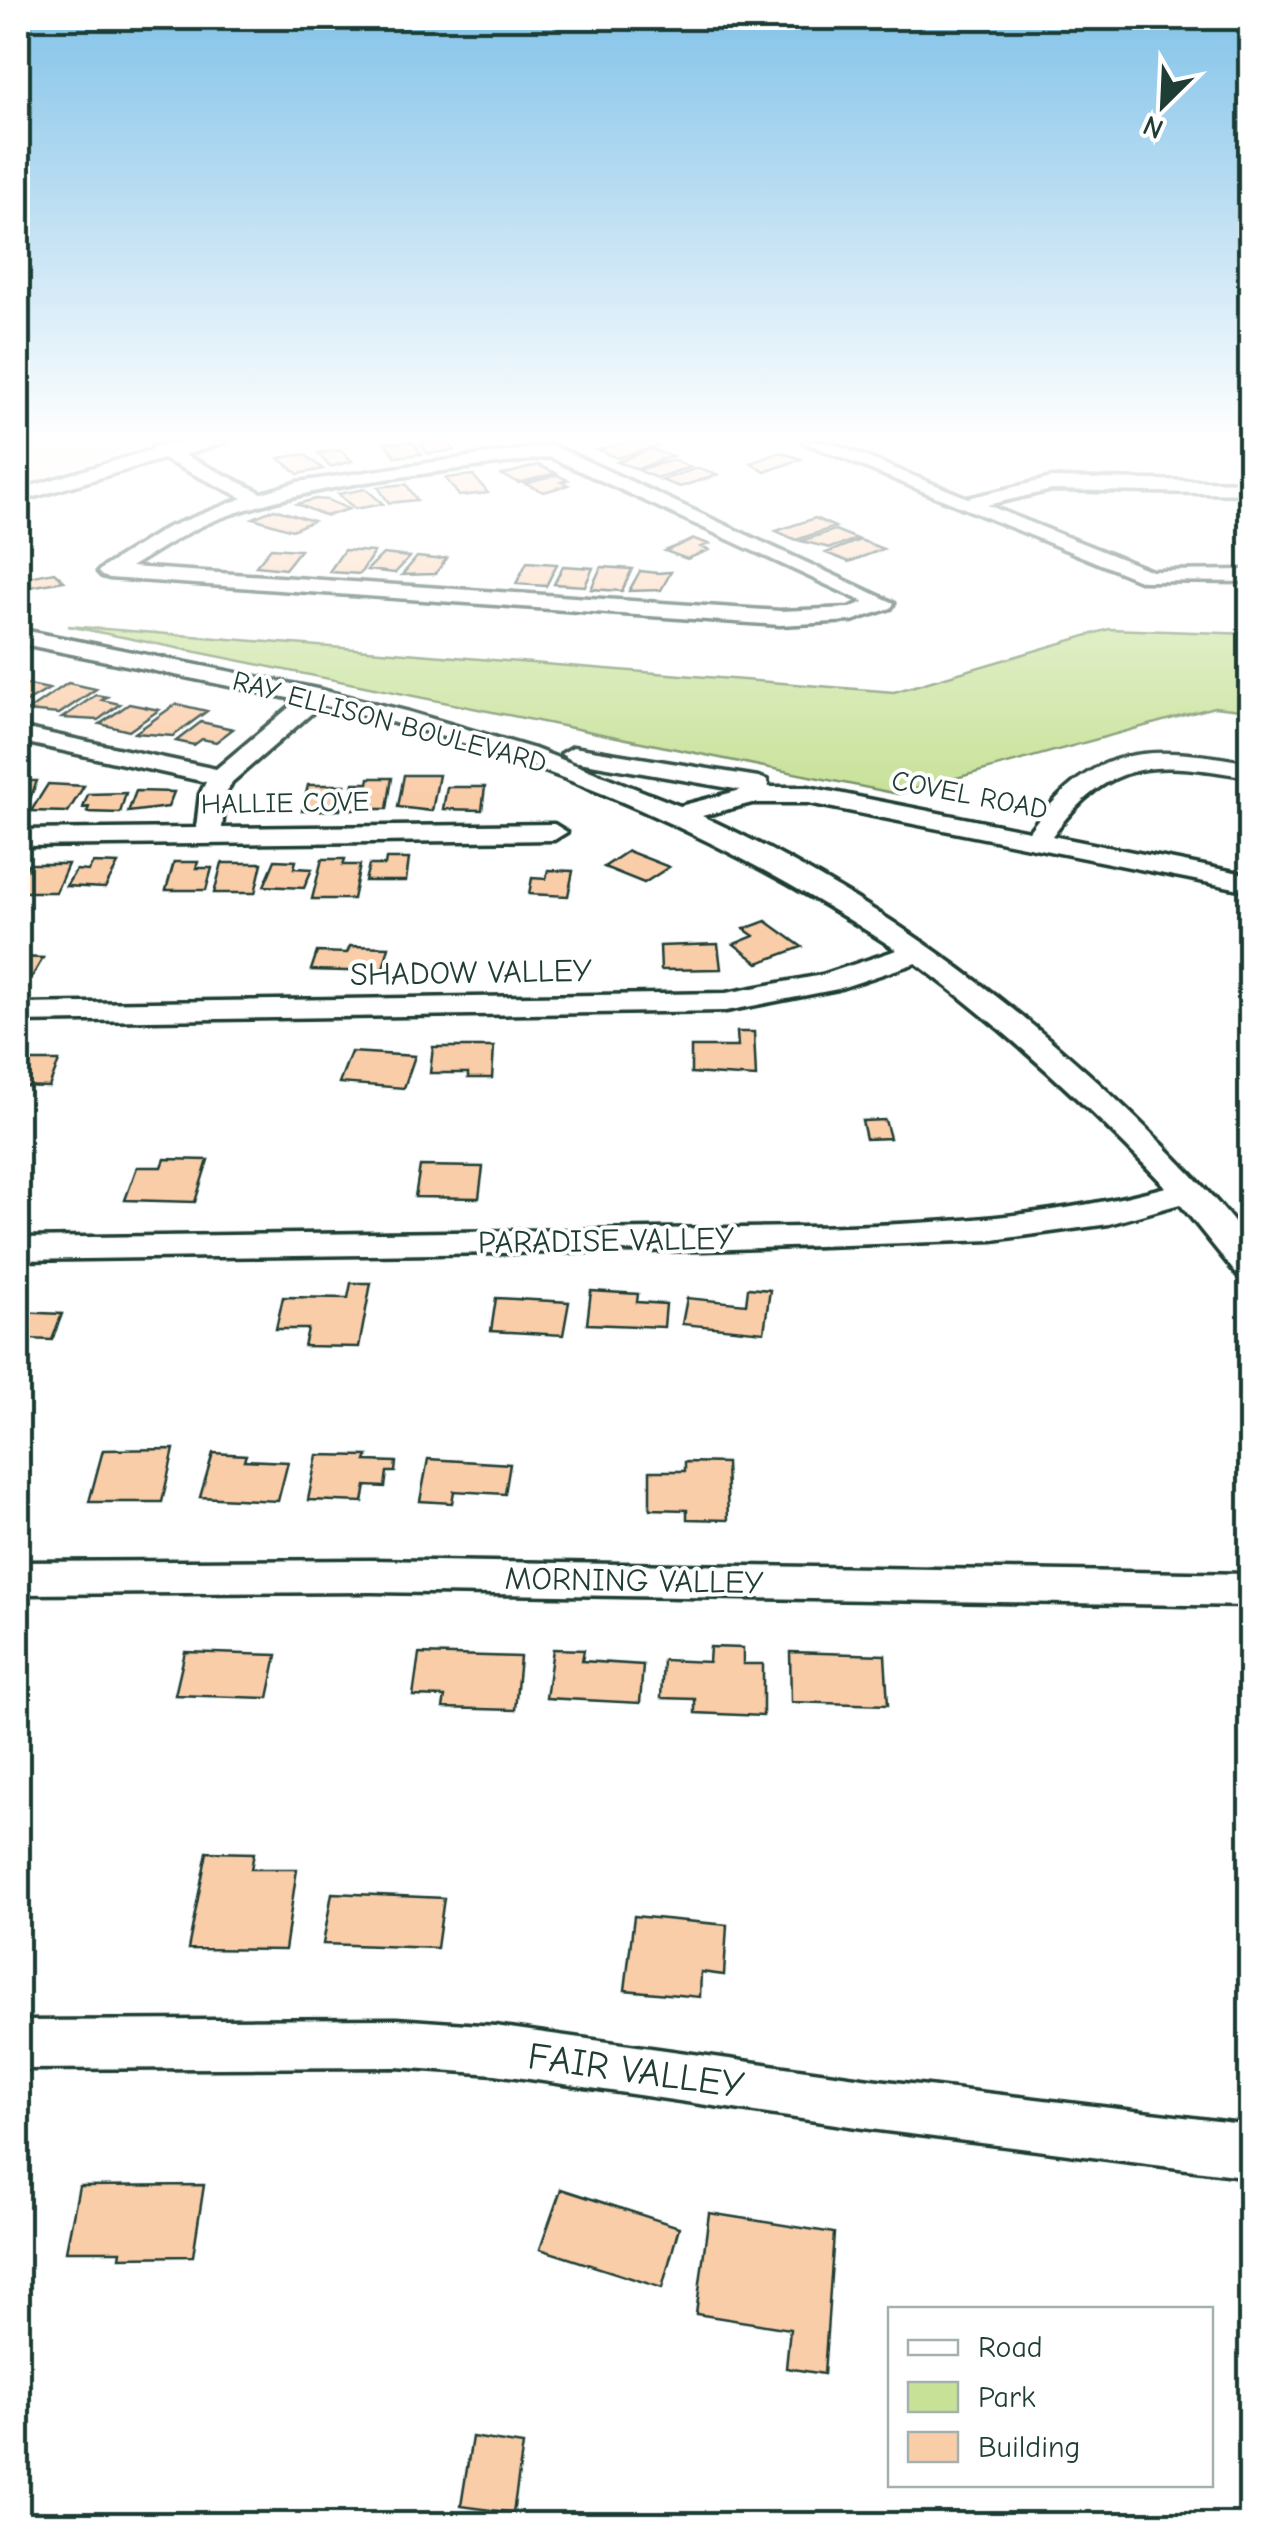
<svg xmlns="http://www.w3.org/2000/svg" width="1268" height="2542" font-family="'Comic Neue',sans-serif">
	<style>
		.built { fill: #fef0e5 }
		.green { fill: #c7e197; stroke: #738f66; stroke-width: 2.5 }
		.building { fill: #facda9; stroke: #1f3d34; stroke-width: 2.5 }
		.lines { fill: none; stroke-linecap: round; stroke-linejoin: round }
		.minor-casing { stroke: #1f3d34; stroke-width: 7 }
		.minor { fill: #fff; fill-rule: evenodd }
		.labels { text-anchor: middle; stroke-width: 8; stroke-linejoin: round; paint-order: stroke }
		.far-street-label { font-size: 28px; fill: #1f3d34; stroke: #fff }
		.street-label { font-size: 32px; fill: #1f3d34; stroke: #fff }
		.near-street-label { font-size: 38px; fill: #1f3d34; stroke: #fff }
	</style>
	<rect width="100%" height="100%" fill="#fff"/>
	<filter id="ink" filterUnits="userSpaceOnUse"><feTurbulence type="fractalNoise" baseFrequency=".01" numOctaves="2"/><feDisplacementMap in="SourceGraphic" scale="20" xChannelSelector="R" yChannelSelector="G"/><feConvolveMatrix kernelMatrix="1 2 1 2 8 2 1 2 1" color-interpolation-filters="sRGB"/></filter>
	<g filter="url(#ink)">
		<path class="built" d="M18,442H111L125,450L18,485Z"/>
		<path class="green" d="M68,626L894,692L1109,629L1250,634V711L1214,707L898,794Z"/>
		<path class="building" d="M413,442L422,454L396,457L385,443Z
			M419,442H448L455,450L428,454Z
			M627,442H650L658,446L617,458L598,450Z
			M651,449L672,456L638,469L617,462Z
			M341,450L352,461L330,467L318,453Z
			M781,452L801,459L765,472L751,463Z
			M304,454L323,469L298,474L279,458Z
			M673,460L691,467L656,478L638,470Z
			M538,465L556,473L519,483L502,475Z
			M698,468L717,475L680,487L661,480Z
			M473,475L488,493L459,496L446,478Z
			M557,475L568,480L561,482L568,485L544,492L525,484Z
			M406,484L417,500L389,503L378,487Z
			M366,489L383,504L355,509L338,494Z
			M315,499L328,500L349,509L326,516L297,504Z
			M274,509L313,521L292,530L253,518Z
			M815,518L835,527L796,540L776,531Z
			M835,530L857,539L830,548L801,541Z
			M694,539L709,544L701,547L709,550L687,559L665,551Z
			M860,540L883,549L849,562L826,553Z
			M271,548L300,550L285,569L256,566Z
			M344,550L374,552L360,574L329,572Z
			M383,554L410,557L395,573L367,570Z
			M417,557L435,559L447,558L435,574L402,575Z
			M527,562L557,564L546,586L516,584Z
			M563,566L593,568L585,586L554,584Z
			M601,567L632,569L622,591L591,589Z
			M640,571L657,573L671,572L661,590L629,591Z
			M54,572L64,581L18,589V579Z
			M20,683L49,689L18,707Z
			M68,683L96,689L59,714L27,711Z
			M96,695L107,697L102,700L120,704L98,720L62,718Z
			M129,704L159,710L129,731L100,724Z
			M176,704L207,711L173,736L135,733Z
			M201,722L233,729L216,742L202,739L194,745L176,741Z
			M404,775H439L432,811L398,807Z
			M369,778H392L387,809H350L354,783H368Z
			M18,781H37L24,814H18Z
			M48,784L84,786L68,812L31,811Z
			M308,785H345L340,810L302,811Z
			M447,787H485L482,810L443,809Z
			M136,791L174,792L168,807L128,812Z
			M126,793L120,813L87,812L89,807L83,808L88,794Z
			M628,851L669,867L644,883L604,867Z
			M322,859H345L343,865H360L353,899H312Z
			M386,859H409L406,881H365L369,865H385Z
			M275,860L296,861L294,868L312,869L304,888L264,886Z
			M174,862H198L196,868H212L206,890H166Z
			M93,863L118,864L105,888L66,886L76,870L88,871Z
			M222,863H262L255,893H214Z
			M28,864H68L56,892H18Z
			M548,870L573,871L568,896L529,894L532,878L546,879Z
			M766,921L802,947L758,963L734,944L754,936L744,929Z
			M718,944L721,969L661,970L660,946Z
			M350,946L389,947L382,972L311,970L317,952L347,953Z
			M18,957L43,958L32,977L18,976Z
			M737,1032H754L756,1077L691,1073V1047H738Z
			M433,1047H494L492,1078H468V1073H430Z
			M351,1052L415,1056L404,1088L339,1083Z
			M18,1061H59L49,1087L18,1086Z
			M885,1120L890,1138L866,1139L862,1121Z
			M165,1159L208,1160L195,1202L125,1200L137,1167H162Z
			M420,1166L483,1167L479,1198L415,1197Z
			M351,1283H371L359,1347L304,1346L308,1329H276L283,1297L348,1298Z
			M748,1288L770,1290L764,1332L682,1324L687,1298L746,1304Z
			M591,1291L638,1294L637,1302L666,1304L664,1327L587,1324Z
			M496,1298L569,1302L563,1335L491,1331Z
			M18,1312L62,1314L52,1340L27,1339L18,1360Z
			M174,1449L162,1502H89L103,1450Z
			M213,1453L246,1455L244,1460L288,1462L278,1501L200,1497Z
			M317,1455L368,1456L366,1461L396,1462L395,1472H387L385,1487L366,1486L363,1502L308,1500Z
			M428,1459L510,1464L505,1494L454,1491L452,1503L420,1501Z
			M685,1462L726,1463L728,1520L687,1519V1510L650,1509V1471H685Z
			M710,1647L743,1648V1664H763V1716L695,1713V1699L661,1698L663,1660L709,1662Z
			M553,1649L584,1650L582,1661L643,1665L640,1703L546,1698Z
			M185,1652L277,1655L268,1698L175,1695Z
			M790,1652L885,1655L888,1705L791,1702Z
			M419,1654L520,1657L515,1710L443,1708L445,1697L413,1696Z
			M207,1852L254,1853L251,1869H297L285,1950L188,1949Z
			M332,1893L444,1898L437,1948L323,1944Z
			M634,1916L727,1925L724,1975L701,1972L700,1997L625,1990Z
			M204,2185L193,2256L120,2257L121,2251H66L79,2186Z
			M561,2189L679,2227L662,2288L540,2249Z
			M709,2213L834,2233L824,2374L786,2368L790,2329L696,2314Z
			M472,2437L523,2445L513,2513L461,2506Z"/>
		<g class="lines">
			<defs>
				<path id="minor" d="M189,442H226L184,455L262,493L298,482L552,445L894,603L891,608L852,621L780,625L109,578L102,576L98,572L102,568L166,528L243,498L163,459L18,502V490L151,450L153,446ZM550,457L864,602L849,608L780,611L131,567C162,548 191,528 226,516C329,480 442,473 550,457Z
					M803,442H829L968,498L1052,478L1250,482V494L1052,490L987,505L1152,571L1250,570V582L1142,581Z
					M18,629L317,689L409,712L535,749L680,806L741,790L573,761L561,754L573,747L758,777L767,780L769,787H808L1029,831C1096,742 1147,745 1250,763V777C1158,762 1112,754 1052,836L1250,875V891L808,803H752L702,816C876,896 1030,1010 1164,1146C1181,1164 1247,1229 1250,1249C1252,1258 1250,1270 1250,1279L1238,1276L1180,1204L1109,1224L993,1240L704,1250L18,1260V1238C230,1235 442,1232 654,1229C822,1226 1003,1231 1166,1187C1088,1105 1007,1031 916,963L838,989L726,1011L18,1022V1004L726,993L822,975L897,950C719,833 529,751 321,705L232,782L226,794L222,828L554,824L567,832L554,840L18,846V830L196,828L200,794L206,782L18,741V727L216,769L298,700L18,643Z
					M372,1560L1250,1574V1606L372,1592L18,1594V1562Z
					M396,2019L495,2026L870,2079L1250,2125V2177L870,2129L495,2074L396,2067L18,2069V2021Z"/>
			</defs>
			<use href="#minor" class="minor-casing"/>
			<use href="#minor" class="minor"/>
		</g>
	</g>
	<linearGradient id="sky" x2="0" y2="1"><stop stop-color="#82c2e8"/><stop offset="0.55" stop-color="#fff"/><stop offset="1" stop-color="#fff" stop-opacity="0"/></linearGradient>
	<rect width="1268" height="798" fill="url(#sky)"/>
	<g class="labels">
		<g class="far-street-label">
			<text transform="translate(390 721) rotate(15)" y="10">RAY ELLISON BOULEVARD</text>
			<text transform="translate(970 794) rotate(11)" y="10">COVEL ROAD</text>
			<text transform="translate(285 802) rotate(-1)" y="10">HALLIE COVE</text>
		</g>
		<g class="street-label">
			<text transform="translate(471 972) rotate(-1)" y="11">SHADOW VALLEY</text>
			<text transform="translate(606 1240) rotate(-1)" y="11">PARADISE VALLEY</text>
			<text transform="translate(634 1580) rotate(1)" y="11">MORNING VALLEY</text>
		</g>
		<g class="near-street-label">
			<text transform="translate(636 2070) rotate(8)" y="13">FAIR VALLEY</text>
		</g>
	</g>
	<rect width="1268" height="2542" fill="none" stroke="#fff" stroke-width="60"/>
	<rect x="30" y="30" width="1208" height="2482" fill="none" stroke="#1f3d34" stroke-width="4" filter="url(#ink)"/>
	<rect x="888" y="2307" width="325" height="180" fill="#ffffff" stroke="#a5b1ae" stroke-width="2.5"/>
	<rect x="908" y="2340" width="50" height="15" fill="#ffffff" stroke="#a5b1ae" stroke-width="2.5"/>
	<text x="978" y="2357" font-size="30" fill="#1f3d34">Road</text>
	<rect x="908" y="2382" width="50" height="30" fill="#c7e197" stroke="#a5b1ae" stroke-width="2.5"/>
	<text x="978" y="2407" font-size="30" fill="#1f3d34">Park</text>
	<rect x="908" y="2432" width="50" height="30" fill="#facda9" stroke="#a5b1ae" stroke-width="2.5"/>
	<text x="978" y="2457" font-size="30" fill="#1f3d34">Building</text>
	<g transform="translate(1163 105) rotate(204)" stroke="#ffffff" stroke-width="8" paint-order="stroke">
	<path d="M0-8L18 38L0 25L-18 38Z" fill="#1f3d34"/>
	<text y="-15" font-size="28" font-weight="bold" text-anchor="middle" fill="#1f3d34">N</text>
	</g>
</svg>
